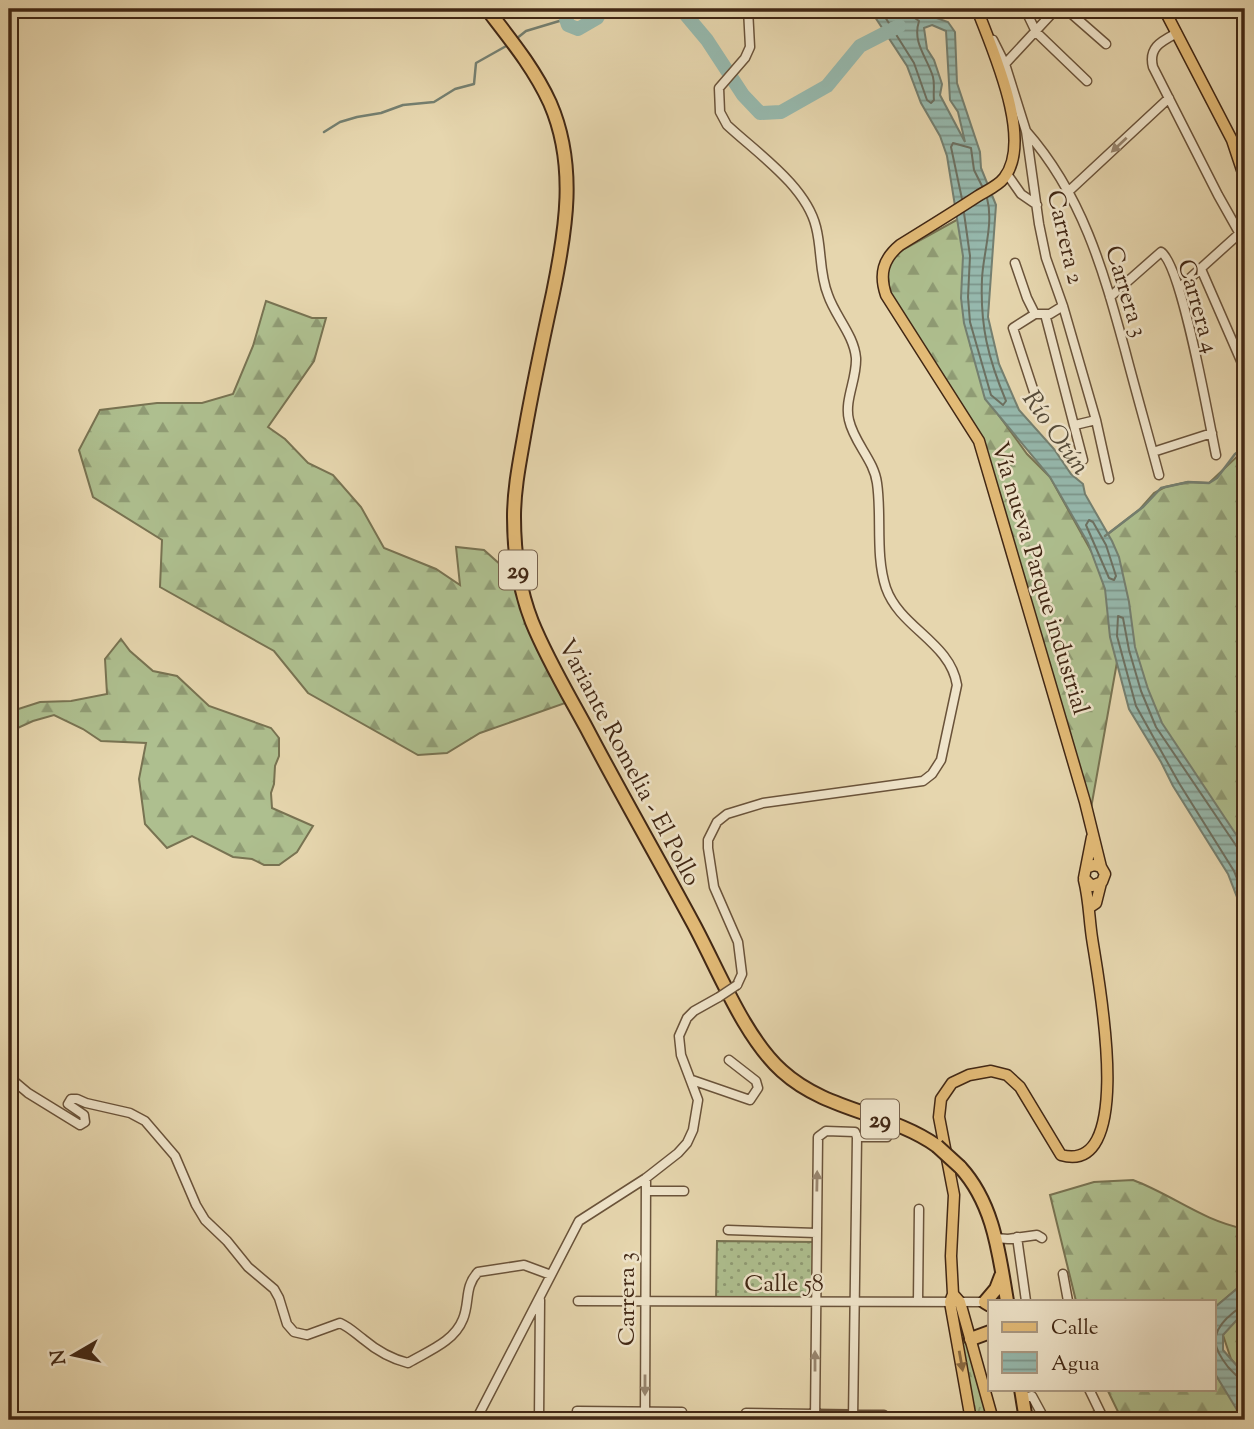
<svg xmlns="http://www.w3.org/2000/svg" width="1254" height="1429" font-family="'Sorts Mill Goudy',serif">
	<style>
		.grass { fill: url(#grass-tufts); stroke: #787352; stroke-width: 2 }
		.forest { fill: url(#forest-firs); stroke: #787352; stroke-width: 2 }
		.park { fill: url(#park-dots); stroke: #787352; stroke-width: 2 }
		.water { fill: url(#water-rules); stroke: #747f70; stroke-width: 2; fill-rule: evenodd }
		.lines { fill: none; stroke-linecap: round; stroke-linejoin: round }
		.shore { stroke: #6c7061; stroke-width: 2 }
		.stream { stroke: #747f70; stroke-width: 2.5 }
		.river { stroke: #96b9ae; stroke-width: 14 }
		.minor-casing { stroke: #6a533a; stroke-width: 11 }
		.major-casing { stroke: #412714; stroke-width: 13 }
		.highway-casing { stroke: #412714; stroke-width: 16 }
		.minor { stroke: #efe4ca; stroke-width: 8 }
		.major { stroke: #e3bb77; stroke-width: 10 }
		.highway { stroke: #e3bb77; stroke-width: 12 }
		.minor-bridge-casing { stroke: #6a533a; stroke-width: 11; stroke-linecap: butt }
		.highway-bridge-casing { stroke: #412714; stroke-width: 16; stroke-linecap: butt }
		.minor-bridge { stroke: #efe4ca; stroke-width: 8 }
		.highway-bridge { stroke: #e3bb77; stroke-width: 12 }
		.oneway { fill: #98866f }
		.oneway2 { fill: #8a6a41 }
		.labels { text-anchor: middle; stroke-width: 5; stroke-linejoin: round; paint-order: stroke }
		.shield { fill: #efe4ca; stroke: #75604b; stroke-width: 2 }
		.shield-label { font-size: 23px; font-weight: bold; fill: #412714 }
		.street-label { font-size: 24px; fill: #412714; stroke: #efe4ca }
		.water-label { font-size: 26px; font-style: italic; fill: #564c3a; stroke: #efe4ca }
	</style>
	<defs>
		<pattern id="grass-tufts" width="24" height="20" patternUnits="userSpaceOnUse" patternTransform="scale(1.75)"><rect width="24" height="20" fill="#aebf8f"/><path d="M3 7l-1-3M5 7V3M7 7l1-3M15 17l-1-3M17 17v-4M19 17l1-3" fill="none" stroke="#8f9b74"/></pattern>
		<pattern id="forest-firs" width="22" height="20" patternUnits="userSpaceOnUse" patternTransform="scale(1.75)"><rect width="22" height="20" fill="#aebf8f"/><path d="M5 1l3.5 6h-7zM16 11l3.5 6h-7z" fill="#8f9b74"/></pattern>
		<pattern id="park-dots" width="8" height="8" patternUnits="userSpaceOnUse" patternTransform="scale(1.75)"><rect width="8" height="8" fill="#aebf8f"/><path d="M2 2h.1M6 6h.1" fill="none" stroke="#8f9b74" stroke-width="1.8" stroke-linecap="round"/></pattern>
		<pattern id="water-rules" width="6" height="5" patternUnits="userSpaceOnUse" patternTransform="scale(1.75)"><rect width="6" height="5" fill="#96b9ae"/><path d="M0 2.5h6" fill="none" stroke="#7c968c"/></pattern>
	</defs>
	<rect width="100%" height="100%" fill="#e6d6ae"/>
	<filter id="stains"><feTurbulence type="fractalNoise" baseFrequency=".00286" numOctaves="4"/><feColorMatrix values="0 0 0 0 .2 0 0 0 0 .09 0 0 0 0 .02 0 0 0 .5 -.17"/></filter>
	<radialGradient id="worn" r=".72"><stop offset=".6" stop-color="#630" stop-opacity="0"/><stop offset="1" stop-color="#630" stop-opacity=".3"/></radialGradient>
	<path class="grass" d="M950,1302H960L993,1420H971Z"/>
	<path class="forest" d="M971,212L970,344L992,406L1027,454L1050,477L1095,558L1117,624L1099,541L1140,509L1154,493L1165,487L1188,482L1209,483L1245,449V875L1188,786L1122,634L1090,814L979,441L886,295L882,273L895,254Z
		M266,301L312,318H326L314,361L268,427L285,439L308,463L333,475L361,507L384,548L436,569L460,585L456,547L484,550L521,583L571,701L480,733L447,753L418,755L308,693L274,651L160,587L162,540L93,497L79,450L100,410L157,403H202L233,394L253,346Z
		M121,639L130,651L153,671L177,676L209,706L271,728L279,738V756L275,766L274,784L271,793L272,808L313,826L297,852L279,865H264L252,859L233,857L192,836L167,848L145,824L139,779L146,743L101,741L83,729L54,715L33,721L9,732V712L40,702L71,701L107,694L105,659Z
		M1133,1180C1173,1195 1201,1220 1245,1229V1282L1214,1308V1301H1076L1050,1195L1094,1182Z
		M1245,1299V1376L1231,1359L1223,1335Z
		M1214,1372L1245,1420H1122L1107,1389H1214Z"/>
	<path class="park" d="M717,1241L816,1242L815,1302L716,1301Z"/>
	<path class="water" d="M872,9H911L948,22L955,32L957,83L980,152L981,168L996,205L988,317L999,364L1019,410L1054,449L1071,474L1083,484L1085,494L1112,541L1119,557L1129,602L1135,647L1148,689L1162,723L1245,848V918L1228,874L1173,786L1161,762L1129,709L1110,637L1105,589L1088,543L1050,477L985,399L964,323L961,298L963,256L947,156L940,136L921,103L907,66L875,17ZM932,25L946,31L950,100L958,112L965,142L940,95L942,84L934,60L927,49L924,28Z
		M1245,1282V1311L1223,1335V1350L1245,1375V1419L1237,1410L1214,1372V1308Z"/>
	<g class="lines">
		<path class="shore" d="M880,9L914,63L927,100L931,103L934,100C933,92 935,85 933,77C927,57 912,43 919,21L912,16L910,9
			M962,199L951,147L953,143L971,148L974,170L982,186
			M964,213L970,256L968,297L970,322L991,395L1003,405L1006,401C988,358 980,326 982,279C983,254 994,223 987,198
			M1089,520L1093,522L1106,545L1116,576L1114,580L1109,578L1086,525Z
			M1245,850L1237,847L1156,727L1141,691L1129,650L1123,618L1118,616L1117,636L1136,706L1179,783L1234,871L1245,898
			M1245,1307C1237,1308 1233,1313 1227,1318C1209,1336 1214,1349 1228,1367C1234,1373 1237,1378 1245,1380"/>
		<path class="stream" d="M516,39L526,31L566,19
			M324,132L340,122L357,117L381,113L403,105L434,102L455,89L474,84L476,63L508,45
			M1105,536L1143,507L1161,488L1188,482L1209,483L1217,478L1235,454L1245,447"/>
		<path class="river" d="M572,9L566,19L568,25L578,29L597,18L602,9
			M681,9L707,40L743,95L760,113L781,112L827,86L860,46L899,26"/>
		<defs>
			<path id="minor" d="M1025,9L1036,32L1087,81
				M1066,9L1106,44
				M1177,33C1162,41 1148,47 1153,67L1218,195L1245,243
				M993,40L1005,64L1026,131L1039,224L1046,258L1063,306L1096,420L1109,479
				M1005,64L1056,9
				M1026,131C1083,196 1103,270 1125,350C1136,392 1148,434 1159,475
				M1007,174L1021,194L1037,205
				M1069,191L1169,98
				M1015,263L1027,298L1035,314
				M1201,269L1245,370
				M1179,288L1240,233
				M1110,297L1161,252C1182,265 1209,422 1216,455
				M1045,314L1083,460
				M1035,395L1013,328L1035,314H1050L1063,306
				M1075,425L1096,420
				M1153,452L1212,433
				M737,985L742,974L738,942L714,887L708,848V840L717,822L727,814L763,803L923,781L932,774L941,760L957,685C950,642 900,628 886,588C875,555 882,517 877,483C874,460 854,443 849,420C844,400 857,379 856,358C854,335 835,316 828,295C819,273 822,250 816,227C806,186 757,153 727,125L720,112L719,88L745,58L750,47L748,9
				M9,1077L28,1093L80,1125L85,1122L84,1115L68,1104L71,1099H77L86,1103L130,1113L145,1121L175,1156L196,1205L205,1220L227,1241L248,1267L274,1289L279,1298L287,1324L294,1332L307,1335L340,1323C349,1327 355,1333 363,1339C376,1350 392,1359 408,1363C428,1351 454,1342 463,1319C470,1302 464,1287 478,1272L524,1265L551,1275
				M692,1080L750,1100L758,1088L756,1081L729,1060
				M646,1191H684
				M728,1230L816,1233
				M1017,1237L1026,1301
				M995,1238L1008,1239L1037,1235L1042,1238
				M1063,1274L1068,1301
				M578,1301L988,1302
				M918,1302L919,1209
				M1089,1389L1104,1420
				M1022,1398L1032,1396L1045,1420
				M577,1411L682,1412
				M746,1413L884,1415
				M476,1420L579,1221L646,1178L678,1153L687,1143L693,1130L698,1100L681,1055L679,1036L687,1018L694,1011L719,997
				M539,1420L540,1300
				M645,1420L646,1178
				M815,1420L818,1137L826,1131L855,1132L857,1137H887
				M853,1420L857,1137
				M1070,1420L1102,1415"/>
			<path id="major" d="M977,9C992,49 1034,140 1004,178C998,186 986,191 978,196C952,213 926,229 900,245C883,259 879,274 886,295L979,441L1085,802L1101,867
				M1164,9L1232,140L1245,179
				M1086,868L1094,865L1101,867L1105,874L1102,882L1092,886L1084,878L1092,837
				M1090,907L1096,903L1101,883
				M953,1294L960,1302L993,1420
				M971,1420L950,1302L953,1294L951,1256L954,1195L939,1117L941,1099L952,1083L969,1075L991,1071L1007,1075L1020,1087L1061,1155C1138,1177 1097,973 1092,938C1089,918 1089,899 1084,880"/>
			<path id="highway" d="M487,9C510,39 534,68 550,103C577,165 566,230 553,293C543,339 533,385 525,431C520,460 514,488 514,517C514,553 519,589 532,622C547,659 568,694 587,729C621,794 658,858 693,923C718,969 744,1037 782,1071C827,1112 889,1112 937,1146
				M960,1167C994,1204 999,1254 1007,1301
				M990,1305L985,1302L996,1289L1001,1276
				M971,1339L990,1332
				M1021,1389L1026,1420"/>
		</defs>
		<use href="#minor" class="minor-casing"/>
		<use href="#major" class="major-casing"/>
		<use href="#highway" class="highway-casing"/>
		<use href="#minor" class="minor"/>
		<use href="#major" class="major"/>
		<use href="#highway" class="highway"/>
		<defs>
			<path id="minor-bridge" d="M719,997L737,985"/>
			<path id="highway-bridge" d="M937,1146L960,1167"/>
		</defs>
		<use href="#minor-bridge" class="minor-bridge-casing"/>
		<use href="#highway-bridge" class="highway-bridge-casing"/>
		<use href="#minor-bridge" class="minor-bridge"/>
		<use href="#highway-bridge" class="highway-bridge"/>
	</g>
	<defs><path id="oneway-solid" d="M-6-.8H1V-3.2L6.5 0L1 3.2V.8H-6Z" transform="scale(1.75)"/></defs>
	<g class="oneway">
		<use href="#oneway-solid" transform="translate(1119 145) rotate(137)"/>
		<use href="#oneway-solid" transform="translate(817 1181) rotate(-89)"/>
		<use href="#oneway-solid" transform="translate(815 1361) rotate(-90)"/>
		<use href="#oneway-solid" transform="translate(645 1385) rotate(90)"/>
	</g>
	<use class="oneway2" href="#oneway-solid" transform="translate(961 1361) rotate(80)"/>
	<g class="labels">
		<g class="shield">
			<rect x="499" y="550.5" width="38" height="39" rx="5"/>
			<rect x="861" y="1099.5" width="38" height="39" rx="5"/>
		</g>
		<g class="shield-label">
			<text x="518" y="578">29</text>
			<text x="880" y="1127">29</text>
		</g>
		<g class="street-label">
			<text transform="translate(1066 237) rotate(77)" y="8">Carrera 2</text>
			<text transform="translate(1127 291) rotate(73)" y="8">Carrera 3</text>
			<text transform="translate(1199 306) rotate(74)" y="8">Carrera 4</text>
			<text transform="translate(1041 578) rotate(73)" y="8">Vía nueva Parque industrial</text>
			<text transform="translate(630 762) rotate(62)" y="8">Variante Romelia - El Pollo</text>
			<text x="784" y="1291">Calle 58</text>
			<text transform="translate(626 1299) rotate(-90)" y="8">Carrera 3</text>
		</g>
		<g class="water-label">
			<text transform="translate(1057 432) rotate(55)" y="9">Río Otún</text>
		</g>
	</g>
	<rect width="1254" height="1429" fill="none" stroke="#e6d6ae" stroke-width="35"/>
	<rect x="10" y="10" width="1233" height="1408" fill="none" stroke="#412714" stroke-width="3.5"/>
	<rect x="18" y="18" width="1219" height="1394" fill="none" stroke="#412714" stroke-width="2"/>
	<rect x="988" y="1300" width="228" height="91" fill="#efe4ca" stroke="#a99881" stroke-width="2"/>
	<rect x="1002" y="1322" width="35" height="10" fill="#e3bb77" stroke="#a99881" stroke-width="2"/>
	<text x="1051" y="1334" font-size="21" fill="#412714">Calle</text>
	<rect x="1002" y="1352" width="35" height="21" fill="url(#water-rules)" stroke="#a99881" stroke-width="2"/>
	<text x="1051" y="1370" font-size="21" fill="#412714">Agua</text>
	<g transform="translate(74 1355) rotate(261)" stroke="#efe4ca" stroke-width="5" paint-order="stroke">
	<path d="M0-5L12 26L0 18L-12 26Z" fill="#412714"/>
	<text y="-10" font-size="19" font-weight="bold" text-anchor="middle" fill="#412714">N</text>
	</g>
	<rect width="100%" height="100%" filter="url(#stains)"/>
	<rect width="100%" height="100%" fill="url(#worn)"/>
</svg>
